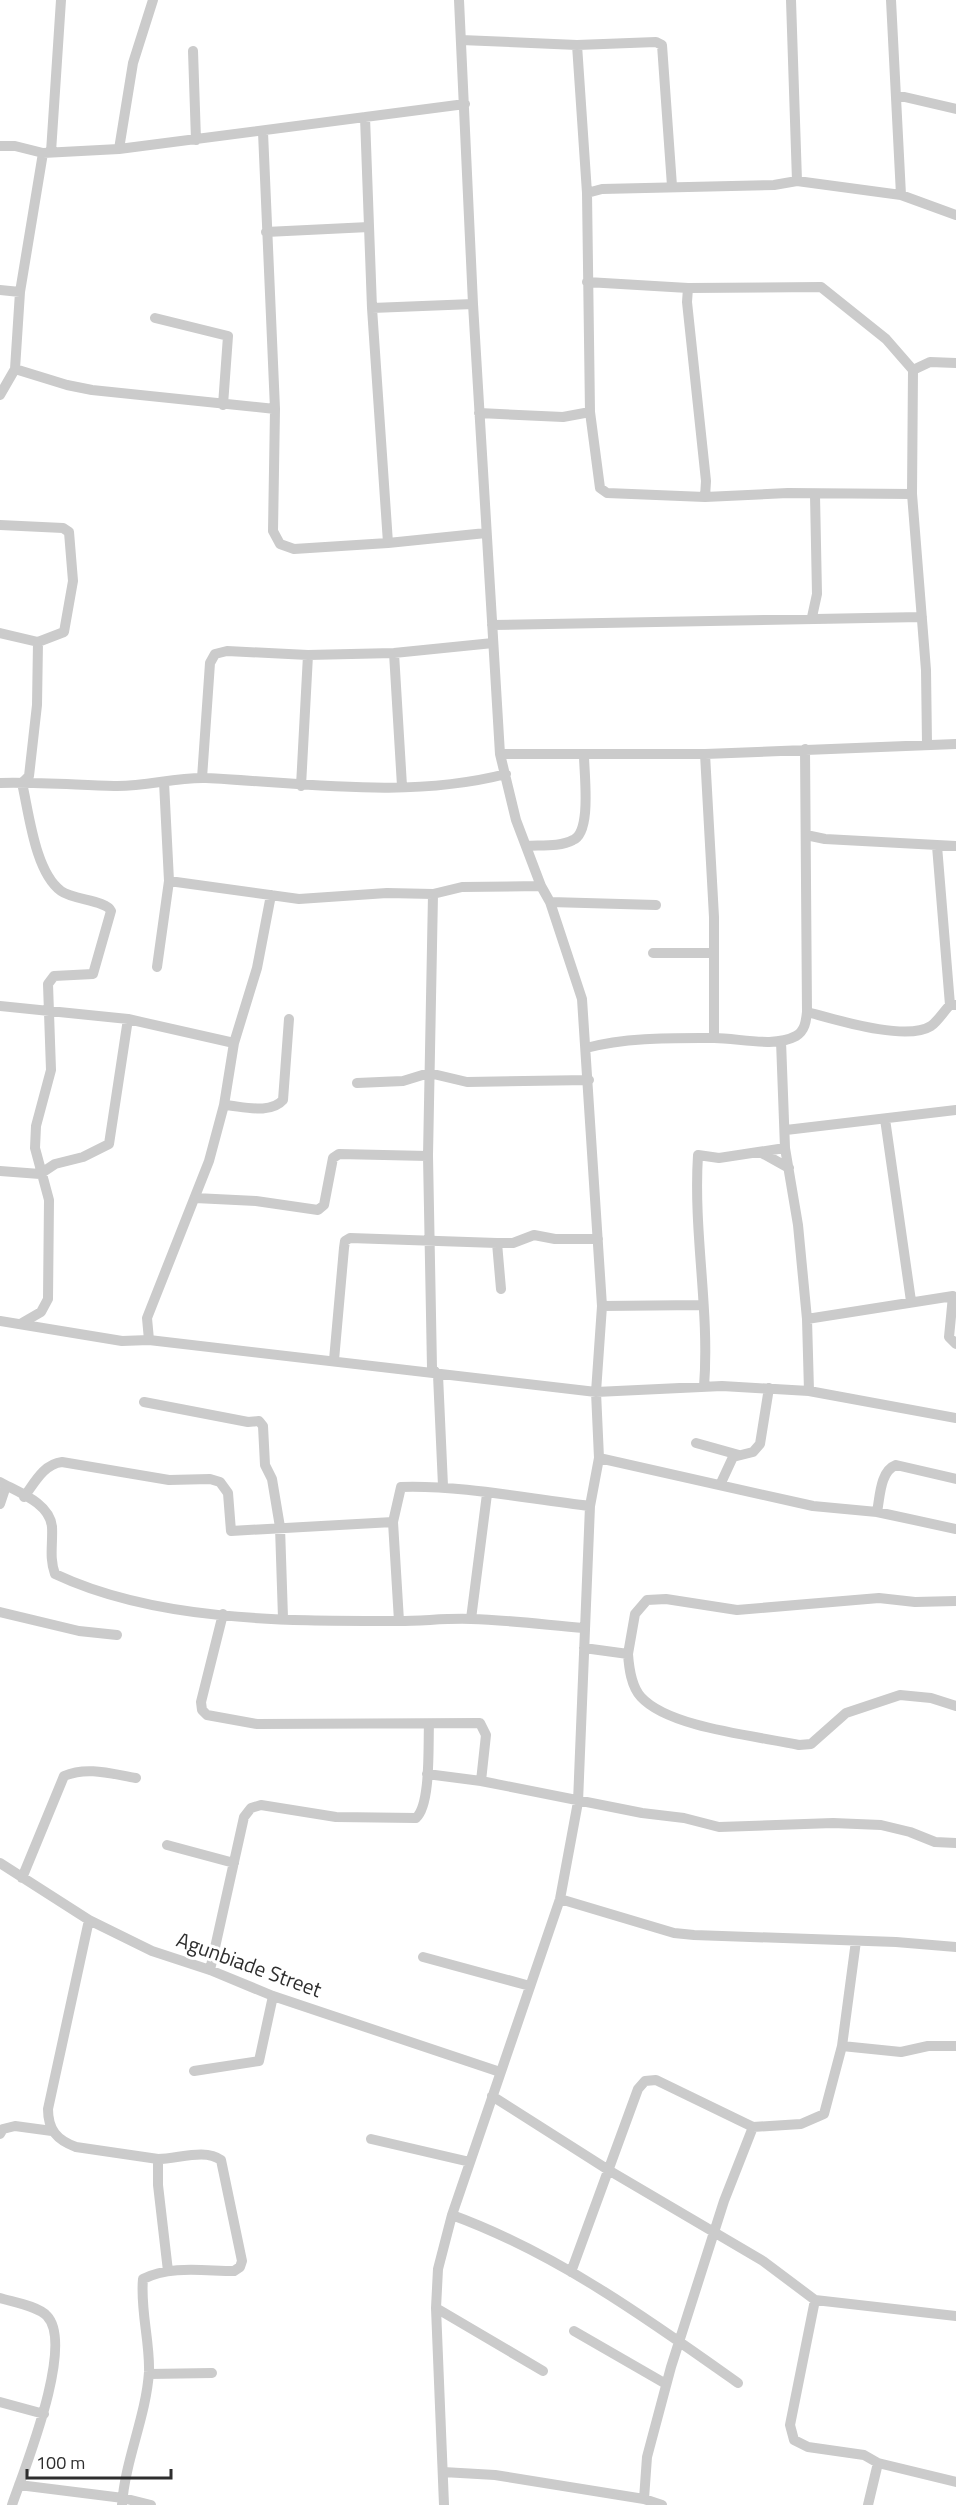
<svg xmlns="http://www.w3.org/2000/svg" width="956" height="2505" font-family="'Titillium Web',sans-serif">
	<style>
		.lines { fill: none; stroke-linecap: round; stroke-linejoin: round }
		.street { stroke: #cbcbcb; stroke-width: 10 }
		.labels { text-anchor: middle; stroke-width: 6; stroke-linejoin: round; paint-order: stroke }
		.street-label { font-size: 21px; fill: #2e2e2e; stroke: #fff }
	</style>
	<rect width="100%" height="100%" fill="#fff"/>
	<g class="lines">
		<path class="street" d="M791,0L797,181
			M891,0L901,195
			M461,40L577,45L656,42L662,45L672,186
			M577,45L587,193L590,412L600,488L607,493L705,497L788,493L912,494
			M193,51L196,140
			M896,95L956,109
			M365,117L372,308L388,543
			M263,132L275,409L273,531L280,544L294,549L388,543L486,533
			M0,146H15L43,153L119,149L465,104
			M119,149L133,63L153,0
			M51,152L61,0
			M587,193L602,189L774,185L797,181L901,195L956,215
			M266,232L369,227
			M587,282L688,288L821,287L886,339L913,370L912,494L926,670L927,744
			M688,288L687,302L706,481L705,497
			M0,290L20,292
			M372,308L473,304
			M155,318L228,336L223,405
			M15,369L67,385L92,390L275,409
			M913,370L930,362L956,363
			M0,395L15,369L20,292L43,153
			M479,413L563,417L590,412
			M0,525L63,528L69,532L73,581L64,632L38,642L37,705L29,776L22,783C29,813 35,872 61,891C73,900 106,900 111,911L93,974L54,976L48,984L51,1070L36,1126L35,1148L49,1200L48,1299L41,1312L22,1323
			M812,617L817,594L815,495
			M492,625L922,617
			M0,633L38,642
			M394,653L402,786
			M805,749L807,1012
			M500,754H705L956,744
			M705,754L714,917V1038
			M202,778L210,663L215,654L227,651L308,655L394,653L493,643
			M0,783C38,782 76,785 114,786C145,787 175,777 206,778C305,783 409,799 506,774
			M301,786L308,655
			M806,835L825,839L956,846
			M526,846C541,845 560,847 573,840C592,832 584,774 584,755
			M937,846L950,1005
			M169,881L299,899L387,893L433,894L462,887L541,886
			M433,894L428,1156L432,1368L438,1375L443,1486
			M550,902L656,905
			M653,953H714
			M157,967L169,881L164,782
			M0,1006L128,1019L234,1043
			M781,1041L785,1148L798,1225L807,1319L809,1391
			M586,1048C626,1037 673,1038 714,1038C739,1038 774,1048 796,1036C805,1031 806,1021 807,1012C834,1019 906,1042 931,1026C938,1021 944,1011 950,1005H956
			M357,1083L403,1081L429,1073L467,1082L589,1080
			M224,1105C242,1106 270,1115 283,1100L289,1019
			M885,1119L911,1301
			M786,1130L956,1110
			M760,1152L789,1168
			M0,1171L40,1174L55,1164L83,1157L109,1144L128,1019
			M195,1198L256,1201L318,1210L324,1205L333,1158L339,1154L428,1156
			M497,1243L501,1289
			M602,1306L702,1305
			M807,1319L953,1296L949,1337L956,1344
			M0,1321L122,1341L149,1340L596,1392L722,1386L809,1391L956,1418
			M149,1340L147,1318L209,1161L224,1105L234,1043L257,968L271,895
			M334,1360L344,1248L345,1241L350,1238L497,1243H513L534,1235L555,1239H598
			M704,1387C710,1310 693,1233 698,1155L719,1158L785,1148
			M144,1402L248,1422L259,1421L263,1426L265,1465L272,1479L280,1527L283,1618
			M696,1443L739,1455
			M599,1458L813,1506L877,1512L956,1529
			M0,1482C18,1492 50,1503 52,1527C53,1543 49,1558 55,1574C157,1622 288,1621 399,1621C423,1621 447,1618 471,1619C509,1620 547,1625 584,1628
			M720,1485L733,1457L753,1452L760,1444L769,1388
			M24,1497C35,1482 44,1464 62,1462L169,1480L210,1479L220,1482L228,1493L231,1531L393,1522
			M0,1504L6,1486
			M877,1512C880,1497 880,1471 896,1465L956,1479
			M0,1612L79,1631L117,1635
			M223,1614L201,1702L202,1710L207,1715L257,1724L480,1723L486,1735L481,1781
			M471,1619L487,1494
			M399,1621L393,1522L401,1487C462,1485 528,1499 590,1506
			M584,1648L628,1654C629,1668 631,1686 641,1697C669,1728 758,1736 799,1745L811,1744L846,1713L900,1695L931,1698L956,1706
			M628,1654L635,1614L647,1600L666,1599L737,1610L879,1598L915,1602L956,1601
			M427,1774L481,1781L642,1813L684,1818L719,1827L833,1823L881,1825L910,1832L935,1842L956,1843
			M167,1845L234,1863
			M0,1863L89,1920L152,1951L210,1970L273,1996L500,2072
			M22,1878L64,1776C87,1766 112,1774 136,1778
			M560,1899L674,1933L694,1935L896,1942L956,1947
			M89,1920L48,2109C48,2130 57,2140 76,2147L158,2159V2185L168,2271
			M856,1941L842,2046L901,2052L928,2046H956
			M423,1957L530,1986
			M210,1970L244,1817L251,1808L261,1805L336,1817L416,1818C431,1805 428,1745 429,1724
			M194,2071L259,2061L273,1996
			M492,2096L610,2171L763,2261L815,2300L956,2316
			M0,2134L3,2129L15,2126L52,2131
			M371,2139L470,2162
			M452,2215C556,2253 648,2319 738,2383
			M571,2272L638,2089L645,2081L656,2080L753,2127
			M0,2298C13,2302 38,2306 47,2316C75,2345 24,2470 12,2505
			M815,2300L790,2425L794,2440L808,2447L864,2455L878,2463L956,2482
			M436,2308L543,2371
			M574,2331L666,2384
			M149,2374L212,2373
			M0,2402L44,2414
			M443,2472L495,2475L644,2499L662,2505
			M19,2485L123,2498L151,2505
			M644,2499L647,2457L671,2367L724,2201L753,2127L801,2124L824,2114L842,2046
			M122,2505C125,2460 146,2417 149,2372C150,2341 140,2310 143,2279C170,2265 205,2271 234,2271L240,2267L242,2261L221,2160C205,2148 178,2159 158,2159
			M444,2505L436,2308L438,2269L452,2215L560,1899L578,1802L590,1506L599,1458L596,1392L602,1306L582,999L550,902L541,886L516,820L500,754L473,304L459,0
			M868,2505L878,2463"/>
	</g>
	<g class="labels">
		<g class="street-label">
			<text transform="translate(249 1965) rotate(20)" y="7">Agunbiade Street</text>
		</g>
	</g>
	<path d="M27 2469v9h144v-9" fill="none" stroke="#2e2e2e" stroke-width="3"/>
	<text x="36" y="2469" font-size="18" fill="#2e2e2e" stroke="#ffffff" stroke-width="4.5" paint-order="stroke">100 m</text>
</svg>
